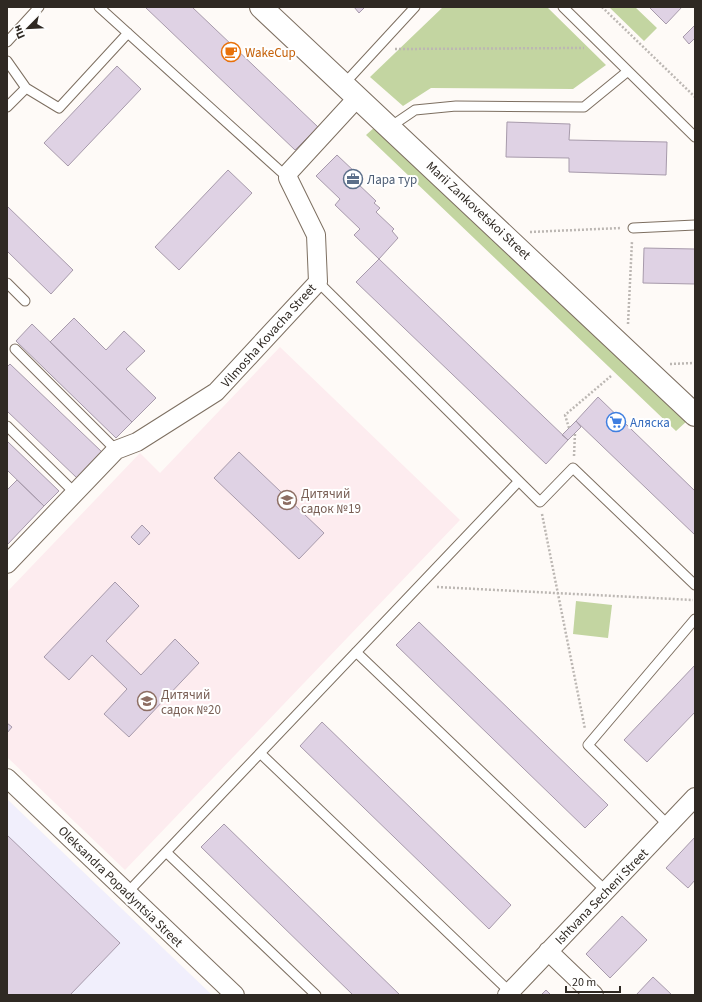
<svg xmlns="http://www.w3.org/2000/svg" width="702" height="1002" font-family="'Source Sans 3',sans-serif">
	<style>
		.commercial { fill: #f1effc }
		.education { fill: #fdecef }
		.green { fill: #c3d5a1 }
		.building { fill: #dfd2e4; stroke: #a79aab }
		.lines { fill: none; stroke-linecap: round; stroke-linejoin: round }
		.service-casing { stroke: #7d6f61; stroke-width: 11 }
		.minor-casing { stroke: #7d6f61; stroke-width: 20 }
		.tertiary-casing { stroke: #7d6f61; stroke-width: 24 }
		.path { stroke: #bcb7b3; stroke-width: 2.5; stroke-dasharray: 2 2; stroke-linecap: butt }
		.service { stroke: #fff; stroke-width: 9 }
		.minor { stroke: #fff; stroke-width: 18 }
		.tertiary { stroke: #fff; stroke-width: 22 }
		.labels { text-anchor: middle; stroke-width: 4; stroke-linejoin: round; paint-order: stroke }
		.food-label { font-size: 13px; fill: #c56008; stroke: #fff; text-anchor: start }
		.service-label { font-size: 13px; fill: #4e5e75; stroke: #fff; text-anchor: start }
		.street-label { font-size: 13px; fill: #2f2923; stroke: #fff }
		.shop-label { font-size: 13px; fill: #366cbe; stroke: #fff; text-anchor: start }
		.education-label { font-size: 13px; fill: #785e54; stroke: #fff; text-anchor: start }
	</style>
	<rect width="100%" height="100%" fill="#fefaf7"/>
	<path class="commercial" d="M7,799L212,995H7Z"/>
	<path class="education" d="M280,347L460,520L125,870L7,757V592L140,453L160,473Z"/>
	<path class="green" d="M443,7H547L606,65L573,89L431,88L403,106L370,77Z
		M609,7H635L657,28L644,41Z
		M376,126L687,421L676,431L366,135Z
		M576,601L612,605L608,638L573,634Z"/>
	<path class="building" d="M145,7H192L318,127L295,150Z
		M354,7H365L359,13Z
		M649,7H682L666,24Z
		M695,25V38L689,44L683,37Z
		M117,66L141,89L68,166L44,143Z
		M507,122L570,124L569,140L667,142L666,175L569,172V158L506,157Z
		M337,155L356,173L354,175L359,180L356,182L376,201L374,203L380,208L376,212L394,229L392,231L398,238L379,259L354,235L360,229L335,205L340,199L316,176Z
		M228,170L252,193L179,270L155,247Z
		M7,206L73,270L51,294L7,251Z
		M644,248L695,249V284L643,283Z
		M379,259L568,440L546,464L356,282Z
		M74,318L106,350L124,331L145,351L126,369L156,398L132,422L50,342Z
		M32,324L132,422L116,438L16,341Z
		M10,364L102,452L77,478L7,411V367Z
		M598,397L695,491V535L576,421Z
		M576,421L581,427L568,440L562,435Z
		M7,441L59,491L44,506L7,470Z
		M239,452L324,533L299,559L214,478Z
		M17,480L44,506L7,545V490Z
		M142,525L150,533L139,545L131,537Z
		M115,582L139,606L106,641L141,675L175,639L199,663L129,737L104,714L127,689L92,655L69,680L44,657Z
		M419,622L608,805L585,828L396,645Z
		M695,665V712L647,762L624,740Z
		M322,722L511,905L489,929L300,746Z
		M7,723L12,727L7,733Z
		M224,824L400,995H353L201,847Z
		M7,835L120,943L70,995H7Z
		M695,837V880L688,888L666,868Z
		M622,916L647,940L610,978L586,954Z
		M653,977L672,995H636Z
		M546,990L551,995H541Z"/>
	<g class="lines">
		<defs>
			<path id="service" d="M99,7L288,178
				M563,7L695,137
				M7,42L39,7
				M7,61L26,88L59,108L128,33
				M344,84L415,7
				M7,107L26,88
				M390,127L415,110L456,106L584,107L628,71
				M633,228L695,225
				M318,282L540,502L573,468L695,585
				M7,283L25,301
				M15,349L116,450
				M7,426L75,493
				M356,652L606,891
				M260,753L510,992
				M668,825L588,745L695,619
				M166,852L316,995
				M127,893L519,481"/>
			<path id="minor" d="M7,564L116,450L137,442L216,392L318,282L316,235L288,178L289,172L358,97
				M7,778L235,995
				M548,951L594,995
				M507,995L695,797"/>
			<path id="tertiary" d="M261,7L695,415"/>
		</defs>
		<use href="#service" class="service-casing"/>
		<use href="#minor" class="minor-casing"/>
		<use href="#tertiary" class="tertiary-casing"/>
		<path class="path" d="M602,7L695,97
			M395,49L584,48
			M530,232L621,228
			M628,324L632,241
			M670,364L695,363
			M569,428L565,415L611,376
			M574,456L575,433
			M542,514L585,729
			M437,587L693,600"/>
		<use href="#service" class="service"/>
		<use href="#minor" class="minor"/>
		<use href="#tertiary" class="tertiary"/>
	</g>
	<defs>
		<symbol id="cafe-ring" viewBox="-11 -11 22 22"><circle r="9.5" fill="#fff" stroke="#e8710a" stroke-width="1.5"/><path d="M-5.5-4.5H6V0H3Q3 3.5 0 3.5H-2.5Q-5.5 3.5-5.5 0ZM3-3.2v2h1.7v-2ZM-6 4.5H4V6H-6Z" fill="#e8710a"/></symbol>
		<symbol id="office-ring" viewBox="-11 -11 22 22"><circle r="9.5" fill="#fff" stroke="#5c6f8a" stroke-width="1.5"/><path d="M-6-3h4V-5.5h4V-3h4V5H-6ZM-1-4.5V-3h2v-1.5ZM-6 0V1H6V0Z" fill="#5c6f8a"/></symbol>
		<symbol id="supermarket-ring" viewBox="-11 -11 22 22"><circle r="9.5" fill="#fff" stroke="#3f7fe0" stroke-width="1.5"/><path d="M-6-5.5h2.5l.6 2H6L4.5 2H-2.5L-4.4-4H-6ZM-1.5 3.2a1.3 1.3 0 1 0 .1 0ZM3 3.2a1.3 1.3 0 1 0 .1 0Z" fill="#3f7fe0"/></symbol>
		<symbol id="school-ring" viewBox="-11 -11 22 22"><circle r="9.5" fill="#fff" stroke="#8d6e63" stroke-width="1.5"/><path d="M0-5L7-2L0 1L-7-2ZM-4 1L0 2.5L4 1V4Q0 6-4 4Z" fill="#8d6e63"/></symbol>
	</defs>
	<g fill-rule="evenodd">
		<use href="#cafe-ring" x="220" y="41" width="22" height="22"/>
		<use href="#office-ring" x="342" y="168" width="22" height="22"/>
		<use href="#supermarket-ring" x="605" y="411" width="22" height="22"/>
		<use href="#school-ring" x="276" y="489" width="22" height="22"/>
		<use href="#school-ring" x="136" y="690" width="22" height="22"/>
	</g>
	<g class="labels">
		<g class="food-label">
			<text x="245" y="57">WakeCup</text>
		</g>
		<g class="service-label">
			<text x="367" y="184">Лара тур</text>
		</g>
		<g class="street-label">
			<text transform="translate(479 210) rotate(43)" y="5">Marii Zankovetskoi Street</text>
			<text transform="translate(268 335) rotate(-48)" y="5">Vilmosha Kovacha Street</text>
			<text transform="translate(121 886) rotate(44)" y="5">Oleksandra Popadyntsia Street</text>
			<text transform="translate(601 896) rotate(-46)" y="5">Ishtvana Secheni Street</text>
		</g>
		<g class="shop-label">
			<text x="630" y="427">Аляска</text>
		</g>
		<g class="education-label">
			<text x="301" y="498">Дитячий<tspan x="301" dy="15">садок №19</tspan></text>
			<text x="161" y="699">Дитячий<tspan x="161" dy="15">садок №20</tspan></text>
		</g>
	</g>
	<rect width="702" height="1002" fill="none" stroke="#2f2923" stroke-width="16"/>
	<g transform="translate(28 28) rotate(246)" stroke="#ffffff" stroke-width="3" paint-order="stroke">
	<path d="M0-3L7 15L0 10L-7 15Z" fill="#2f2923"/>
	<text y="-6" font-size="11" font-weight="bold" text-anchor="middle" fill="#2f2923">Пн</text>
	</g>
	<path d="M566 986v6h54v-6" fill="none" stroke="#2f2923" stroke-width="2"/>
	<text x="572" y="986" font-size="12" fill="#2f2923" stroke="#ffffff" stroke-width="3" paint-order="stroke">20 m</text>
</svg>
